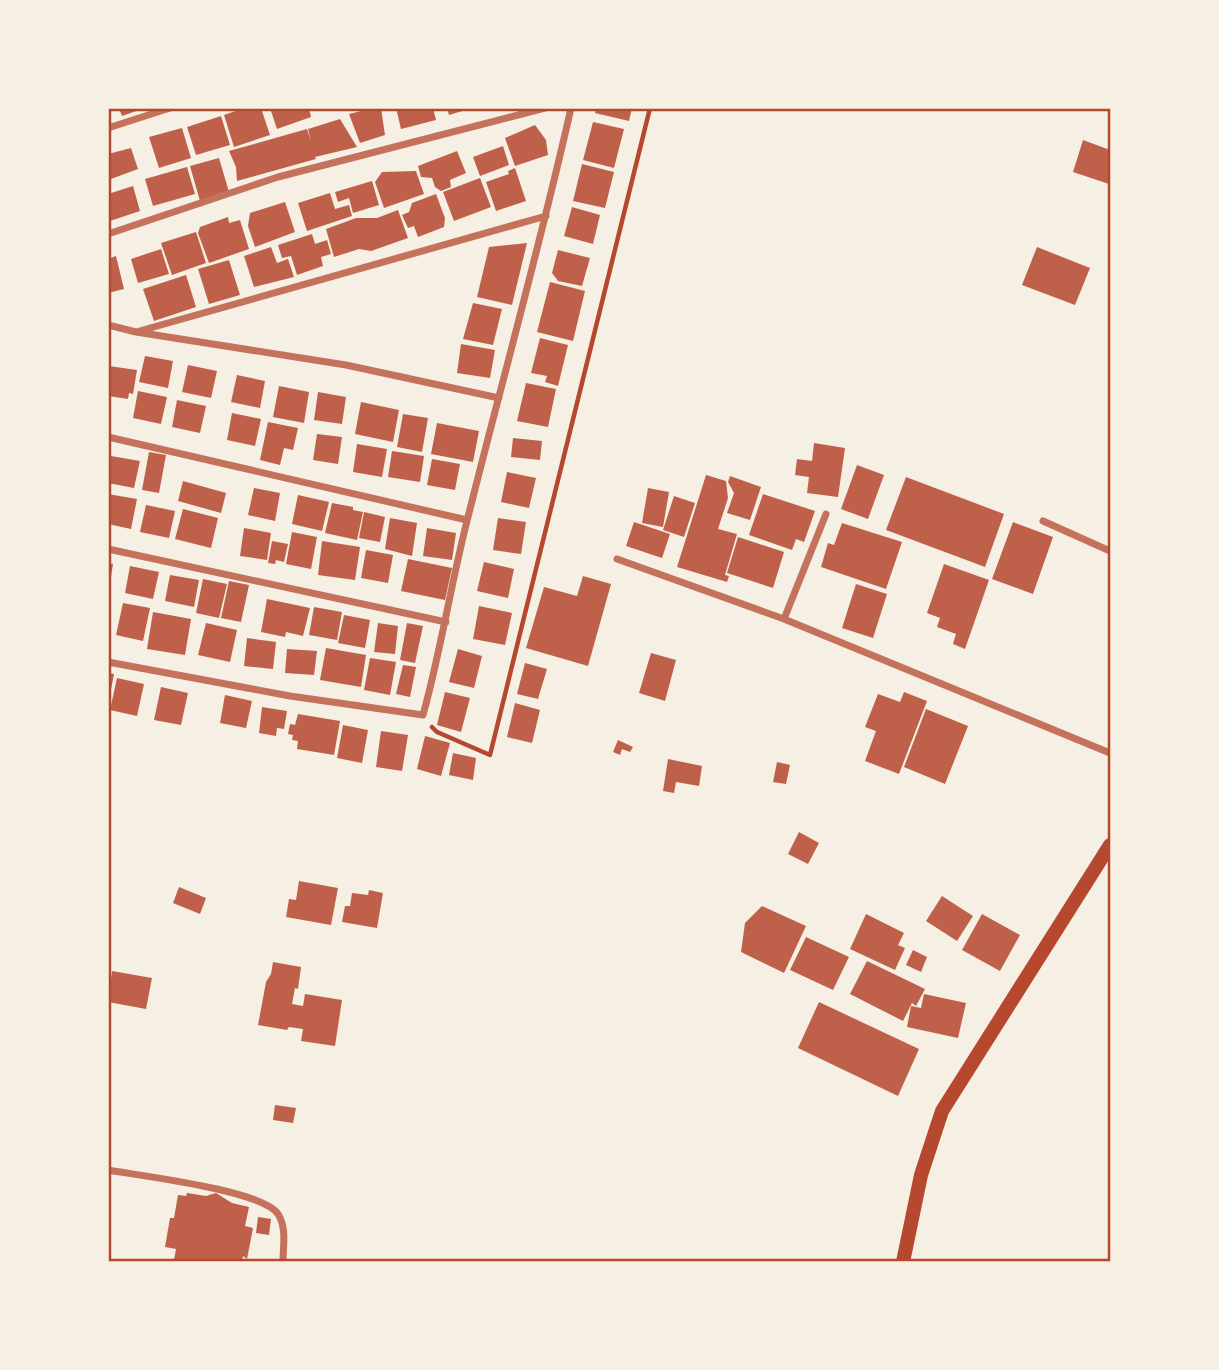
<svg xmlns="http://www.w3.org/2000/svg" width="1219" height="1370" font-family="'Playfair Display',serif">
	<style>
		.building { fill: #bf614a }
		.lines { fill: none; stroke-linecap: round; stroke-linejoin: round }
		.path { stroke: #b5482f; stroke-width: 4.5 }
		.minor { stroke: #c5725c; stroke-width: 7 }
		.secondary { stroke: #b5482f; stroke-width: 14 }
		.neatline { fill: none; stroke: #b5482f; stroke-width: 2.5 }
	</style>
	<rect width="100%" height="100%" fill="#f6efe4"/>
	<path class="building" d="M119,108H142V109L122,116Z
		M244,108H261L270,135L234,147L224,115Z
		M270,108H309L311,117L277,129Z
		M373,108H381L385,135L360,143L349,114Z
		M396,108H433L436,120L401,129Z
		M447,108H469V109L449,115Z
		M596,108H632L629,121L595,113Z
		M221,116L230,145L196,155L187,127Z
		M340,119L357,147L315,157L316,159L237,181L236,167L229,151L307,129L311,141L308,129Z
		M593,122L624,129L614,168L583,160Z
		M535,125L546,140L548,155L515,166L505,138Z
		M182,128L191,158L159,168L149,137Z
		M1083,140L1110,150L1109,184L1073,172Z
		M503,146L509,165L480,176L473,157Z
		M131,148L138,169L111,179L108,173V154Z
		M457,151L466,173L450,180L451,187L441,191L435,187L432,178L421,177L418,166Z
		M219,158L229,192L200,201L190,166Z
		M582,164L614,172L605,208L573,201Z
		M187,167L195,194L153,206L145,179Z
		M515,168L526,201L496,211L486,182L509,174L508,171Z
		M416,171L424,194L384,208L375,182L382,172Z
		M480,178L491,207L454,221L443,192Z
		M372,181L379,205L353,213L349,198L338,202L335,192Z
		M133,186L140,211L110,221L108,194Z
		M330,193L335,209L349,205L352,216L307,231L298,203Z
		M436,194L445,218L444,227L418,237L414,226L408,228L402,215L409,212L412,203Z
		M285,202L295,232L255,247L248,226L250,213Z
		M572,207L600,215L593,244L564,236Z
		M398,210L408,238L371,251L359,249L334,257L326,229L356,218H377Z
		M228,217L229,223L240,220L249,249L209,263L198,233L200,227Z
		M196,232L206,263L172,275L161,243Z
		M312,234L315,244L327,240L331,254L321,257L323,266L297,275L291,256L282,258L278,245Z
		M527,243L512,305L477,297L489,247Z
		M271,247L277,263L288,259L294,277L254,287L244,256Z
		M1037,247L1090,268L1075,305L1022,285Z
		M161,249L169,274L138,283L131,259Z
		M558,250L590,258L582,286L558,281L552,273Z
		M116,256L124,289L108,293V259Z
		M229,260L240,295L209,304L198,269Z
		M186,275L196,307L154,321L143,289Z
		M550,282L585,291L573,341L537,332Z
		M473,303L502,309L493,345L463,339Z
		M540,338L568,345L558,386L545,382L547,376L531,373Z
		M461,344L495,350L490,378L457,373Z
		M145,356L173,361L168,388L139,382Z
		M188,365L217,371L211,398L182,392Z
		M109,366L137,370L133,394L129,393L128,399L108,396Z
		M237,375L265,381L260,408L231,402Z
		M526,383L556,389L548,427L517,421Z
		M279,386L309,392L304,423L273,417Z
		M138,391L167,397L161,424L133,418Z
		M318,392L346,397L342,424L314,420Z
		M177,400L206,406L200,433L172,427Z
		M361,402L399,410L393,442L355,434Z
		M232,413L261,419L255,446L227,440Z
		M403,414L428,418L422,452L397,447Z
		M268,422L298,428L293,450L284,448L280,465L260,460Z
		M437,423L479,431L473,462L431,454Z
		M317,434L342,437L338,464L313,460Z
		M513,438L542,441L540,460L511,457Z
		M814,443L845,448L838,497L807,493L809,477L795,475L797,459L812,461Z
		M357,444L387,449L382,477L353,472Z
		M392,451L424,456L420,482L388,477Z
		M149,452L166,455L159,493L142,490Z
		M111,456L140,461L134,488L108,483Z
		M432,459L460,464L455,490L427,485Z
		M857,465L884,475L868,519L841,509Z
		M507,472L536,478L529,508L501,502Z
		M706,475L726,481L728,498L718,529L737,534L725,575L729,576L727,582L677,567Z
		M730,476L761,487L750,520L727,513L734,493L728,482Z
		M906,477L1004,514L985,567L886,530Z
		M183,481L226,493L221,513L178,501Z
		M254,488L280,493L275,521L248,515Z
		M648,488L669,492L663,527L642,523Z
		M108,494L137,499L131,529L108,524Z
		M763,494L815,511L804,542L796,539L792,550L749,535Z
		M298,495L329,502L322,531L292,524Z
		M674,496L695,503L684,537L663,530Z
		M332,503L353,507V510L363,512L357,540L325,533Z
		M146,505L175,511L169,538L140,532Z
		M183,509L218,518L211,548L175,539Z
		M364,512L385,517L380,542L359,538Z
		M390,518L417,523L412,556L385,549Z
		M498,518L526,522L521,554L493,550Z
		M634,522L670,534L662,558L626,546Z
		M1013,522L1053,537L1033,594L992,579Z
		M842,523L902,542L886,589L821,567L828,543L834,545Z
		M244,528L271,533L267,560L240,556Z
		M427,528L456,533L452,560L423,556Z
		M292,532L317,537L311,569L286,564Z
		M738,537L784,552L773,588L727,573Z
		M272,541L288,544L284,562L276,560L275,564L268,563Z
		M322,541L360,547L355,580L318,575Z
		M366,550L393,555L388,583L361,578Z
		M408,559L452,568L445,600L401,591Z
		M484,562L514,569L508,598L477,591Z
		M108,563L113,564L110,583H108Z
		M944,564L989,580L965,649L953,644L956,634L937,627L940,618L927,613Z
		M130,566L159,572L153,599L125,593Z
		M170,575L199,580L194,607L165,601Z
		M583,576L611,584L588,666L526,648L544,587L577,596Z
		M203,579L227,584L219,618L196,613Z
		M229,581L249,585L241,622L221,618Z
		M856,584L887,594L873,638L842,628Z
		M267,599L310,608L303,636L286,632L285,637L261,632Z
		M123,603L150,608L143,641L116,635Z
		M479,606L512,613L505,645L473,639Z
		M314,607L342,612L337,640L309,635Z
		M153,612L191,619L185,655L147,649Z
		M344,615L370,620L365,648L338,643Z
		M206,623L237,630L230,662L198,655Z
		M378,623L398,626L395,654L374,652Z
		M407,623L423,626L415,663L400,660Z
		M247,638L276,642L273,669L244,666Z
		M326,648L366,655L361,687L320,680Z
		M287,649L317,651L314,675L285,673Z
		M458,649L482,656L474,688L449,682Z
		M651,653L676,660L665,701L639,693Z
		M370,658L396,662L390,695L364,690Z
		M525,663L547,669L538,699L517,694Z
		M403,665L416,667L410,697L396,694Z
		M108,673L114,674L110,695H108Z
		M117,678L144,684L137,716L110,710Z
		M161,687L188,693L181,725L154,720Z
		M445,692L470,698L461,732L437,725Z
		M904,692L927,701L899,774L865,761L876,731L865,727L878,694L900,702Z
		M225,695L252,701L246,728L220,723Z
		M515,703L540,710L532,743L507,737Z
		M262,707L287,711L284,729L277,728L276,736L259,733Z
		M926,709L968,726L945,784L904,767Z
		M298,714L340,721L334,755L297,749L298,741L292,740L293,735L288,734L290,724L295,725Z
		M343,725L368,730L362,763L337,758Z
		M381,731L408,735L402,771L376,767Z
		M425,736L450,743L441,776L417,769Z
		M618,740L633,747L630,752L622,749L620,755L613,752Z
		M453,753L476,758L473,780L449,775Z
		M668,759L702,766L699,786L676,782L674,793L663,791Z
		M777,762L790,765L786,784L773,782Z
		M799,832L819,843L808,864L788,854Z
		M299,881L338,888L331,925L286,917L289,899L296,900Z
		M179,887L206,898L200,914L173,903Z
		M369,890L383,893L377,928L342,922L345,906H350L352,893L368,895Z
		M942,896L973,916L957,941L926,921Z
		M762,906L806,926L784,973L741,952L745,923Z
		M866,914L904,933L898,945L905,948L895,970L850,949Z
		M982,914L1020,935L1000,971L962,950Z
		M806,937L849,957L833,990L790,970Z
		M913,950L927,957L921,972L906,965Z
		M867,961L925,989L916,1006L912,1003L903,1021L850,994Z
		M273,962L301,967L298,989L295,988L292,1004L303,1006L305,994L342,1000L335,1046L301,1041L303,1029L289,1027L287,1030L258,1025L266,982L271,974Z
		M112,971L152,978L146,1009L108,1002Z
		M924,994L966,1003L958,1038L907,1027L911,1006L921,1008Z
		M819,1002L919,1049L898,1096L798,1048Z
		M275,1105L296,1108L293,1123L273,1120Z
		M187,1193L206,1196L216,1193L232,1203L249,1207L245,1226L253,1228L247,1259L243,1256L242,1262L174,1260L176,1249L165,1247L170,1218H174L178,1195L186,1196Z
		M258,1217L271,1219L269,1235L256,1233Z"/>
	<g class="lines">
		<path class="path" d="M432,727L437,732L490,755L650,108"/>
		<path class="minor" d="M108,128L170,108
			M108,234L278,177L545,108
			M108,325L136,332L346,365L499,398
			M136,332L546,216
			M108,437L467,520
			M1043,521L1110,551
			M108,549L446,622
			M617,559L784,619L1110,753
			M784,619L826,514
			M108,662L290,696L423,715C441,650 451,583 468,517C502,381 540,246 571,108
			M108,1170C141,1176 262,1190 278,1214C287,1228 283,1246 283,1262"/>
		<path class="secondary" d="M903,1262L921,1175L942,1111L1110,845"/>
	</g>
	<rect width="1219" height="1370" fill="none" stroke="#f6efe4" stroke-width="220"/>
	<rect x="110" y="110" width="999" height="1150" class="neatline"/>
</svg>
